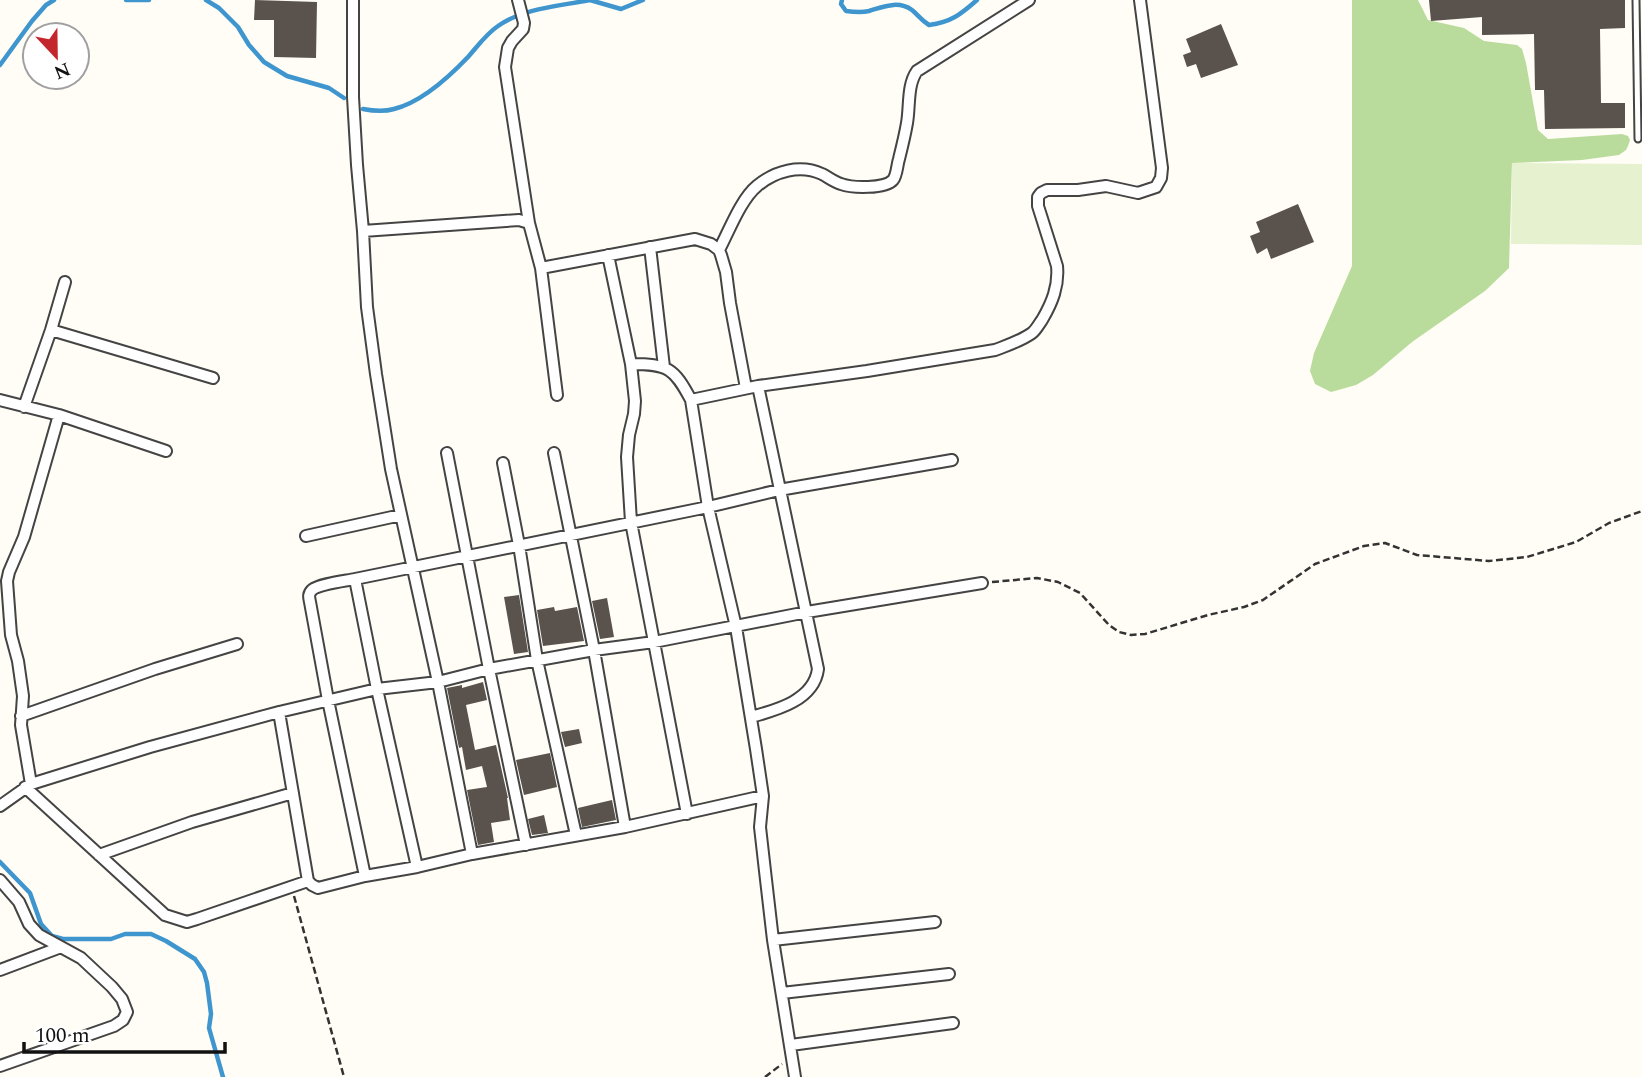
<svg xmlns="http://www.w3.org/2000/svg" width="1642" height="1077" font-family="Spectral,serif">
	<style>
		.forest { fill: #b9dc9c }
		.pitch { fill: #e6f2cf }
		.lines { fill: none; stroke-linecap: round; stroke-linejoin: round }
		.stream { stroke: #3f96cf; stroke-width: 4.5 }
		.building { fill: #5a524d }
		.service-casing { stroke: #444; stroke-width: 9 }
		.minor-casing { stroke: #444; stroke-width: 14 }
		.path { stroke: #333; stroke-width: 2.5; stroke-dasharray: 7 3.5; stroke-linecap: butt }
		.service { stroke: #fff; stroke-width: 5 }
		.minor { stroke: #fff; stroke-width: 10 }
	</style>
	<rect width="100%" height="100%" fill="#fffdf5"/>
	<path class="forest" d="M1352,0H1418L1428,20L1464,28L1484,41L1517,45L1522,49L1526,63L1538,130L1548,139L1622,134L1628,136L1630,140L1628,146L1626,150L1619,155L1582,160L1512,163L1509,268L1485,291L1412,342L1373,375L1356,385L1331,392L1315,384L1310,371L1314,353L1352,266Z"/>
	<path class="pitch" d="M1512,163L1642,164V245L1511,244Z"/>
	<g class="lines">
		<path class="stream" d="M126,0H149
			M206,0L219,8L238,27L249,45L264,62L287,76L329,88L344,98
			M590,0L621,9L643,0
			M842,0L841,4L846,11C853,12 861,13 869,11C883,7 898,0 912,10C918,15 921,20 929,25C951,22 960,15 977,0
			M0,65L32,21L46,5L54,0
			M363,109C373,111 384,112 394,109C422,102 449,77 468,57C477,47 486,34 498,26C523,8 560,6 590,0
			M0,862L30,893L41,924L52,936L63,939H111L125,934H151L166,941L195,959L204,972L207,983L211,1014L209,1028L223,1077"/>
	</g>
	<path class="building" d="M255,0L317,2L316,58L274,57V20H254Z
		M1429,0H1625V28L1600,29L1601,103H1625V128L1545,129L1544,90H1535L1534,34L1482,35V17L1431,21Z
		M1221,24L1238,65L1201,78L1196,64L1187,67L1183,55L1191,52L1186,39Z
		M1298,204L1314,242L1271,259L1267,248L1257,254L1250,236L1260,232L1256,222Z
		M519,595L528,652L514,654L504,597Z
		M607,598L614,637L600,639L592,601Z
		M554,607L555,611L577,607L584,641L543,646L537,610Z
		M483,682L487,700L466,705L475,750L496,745L508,798H507L510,820L491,823L494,842L478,845L467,790L487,787L482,766L466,770L462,747L459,748L447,688L462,685V688Z
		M579,729L582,743L565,747L561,732Z
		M550,753L557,787L524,795L516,760Z
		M612,800L616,820L582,827L578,808Z
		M544,815L548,833L532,835L528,819Z"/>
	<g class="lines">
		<defs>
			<path id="service" d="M1636,0L1638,139"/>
			<path id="minor" d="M353,0V97L357,165L363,231L367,307L376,374L391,469L438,682L472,854L625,827L763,796
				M518,0L524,23L523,29L512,41L508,48L505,67L529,223
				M363,231L519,220L529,223L541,268L695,239L711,244L719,250L721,255L726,272L730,303L746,388
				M650,247L664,367
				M719,250C729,231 741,199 757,186C775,171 800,164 822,174C828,177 834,182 841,184C852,188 885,189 893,180C897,175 897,165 899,159C902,147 905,135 907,123C910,106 907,85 917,71L1029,0
				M608,255L631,364L635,401L634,414L629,435L627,457L631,522L687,814
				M541,268L557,395
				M51,330L213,378
				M631,364C668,364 674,368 691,400L708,507L736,627L756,749L763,796L760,827L765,871L773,940L795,1077
				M0,400L59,415L166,451
				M691,400L758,386L867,371L995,350C1008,345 1021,341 1032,333C1036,330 1039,324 1042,320C1052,303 1059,286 1057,266L1038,206V197L1041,193L1047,190H1078L1106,186L1138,193L1156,187L1161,178L1162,168L1140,0
				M24,407L51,330L65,282
				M447,453L489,669L526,845
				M554,453L594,650L625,827
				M503,463L519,545L537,660L576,835
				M306,536L401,515
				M355,579L377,689L417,867
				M21,716L155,669L237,644
				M751,717C777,710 814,700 818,669L758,386
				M31,784L21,725L23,696L18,661L11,635L7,581L9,572L24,537L59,415
				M25,787L165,915L187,922L197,919L308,881L279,712
				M0,806L31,784L150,747L279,712L377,689L438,682L489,669L594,650L654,642L807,612L982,583
				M472,854L417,867L365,876L328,700L310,602C309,597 308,594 312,590C319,584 345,581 355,579L708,507L779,490L952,460
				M99,855L192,822L293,793
				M0,880L19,902L29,924L39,935L81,958L112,987L122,999L127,1012L123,1020L114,1026L0,1066
				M308,881L312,885L318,888L365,876
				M773,940L935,922
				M0,970L61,947
				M782,993L949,974
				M791,1045L953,1023"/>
		</defs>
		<use href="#service" class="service-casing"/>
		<use href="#minor" class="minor-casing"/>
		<path class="path" d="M992,582L1037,578L1058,582L1080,593L1109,625L1119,632L1131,635L1145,634L1208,615L1244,607L1263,600L1315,564L1364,546L1385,543L1417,555L1489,561L1527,557L1576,542L1609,523L1642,511
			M294,896L344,1077
			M765,1077L782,1064"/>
		<use href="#service" class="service"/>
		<use href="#minor" class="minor"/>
	</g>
	<g transform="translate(56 56) rotate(158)"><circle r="33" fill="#ffffff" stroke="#a0a0a0" stroke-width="2"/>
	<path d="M0-5L12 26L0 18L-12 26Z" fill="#c4262e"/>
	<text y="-10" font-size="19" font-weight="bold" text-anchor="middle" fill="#111111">N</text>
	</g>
	<path d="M24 1042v10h201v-10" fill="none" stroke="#111111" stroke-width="3.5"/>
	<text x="35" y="1042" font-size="21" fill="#111111" stroke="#ffffff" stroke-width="5" paint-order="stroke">100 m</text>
</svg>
